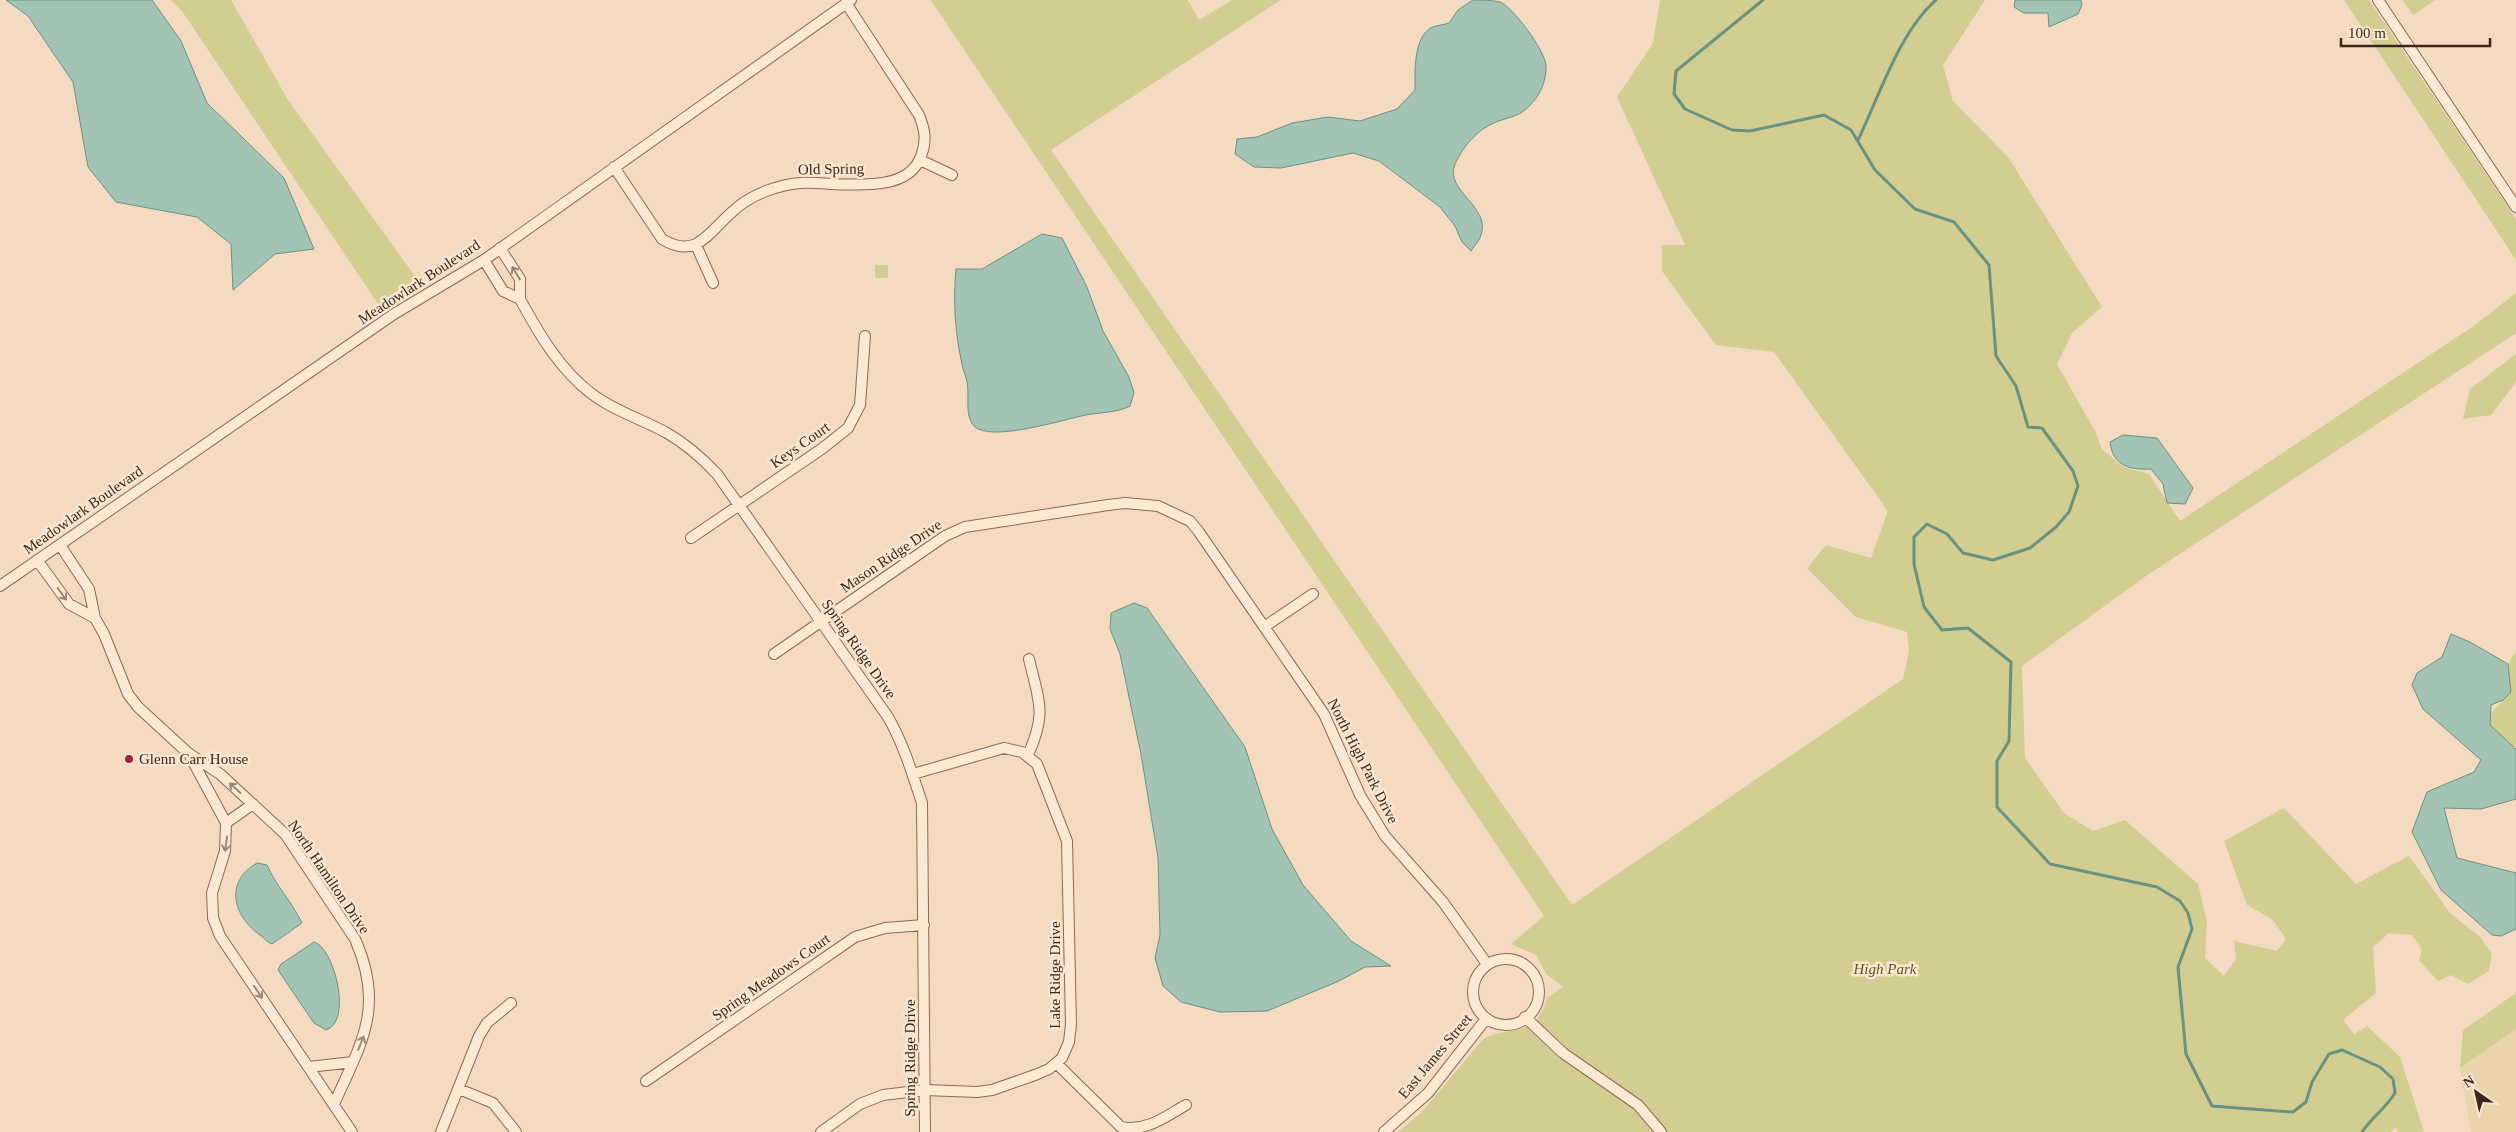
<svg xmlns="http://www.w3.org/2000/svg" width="2516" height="1132" font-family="Georgia,serif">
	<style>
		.farmland { fill: #e9d4ac }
		.green { fill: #d2ce92 }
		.water { fill: #a3c4b5; stroke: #699381 }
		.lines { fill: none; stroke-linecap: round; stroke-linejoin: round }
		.stream { stroke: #699381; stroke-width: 3 }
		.minor-casing { stroke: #8e6955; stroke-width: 12 }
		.minor { stroke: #fce9d4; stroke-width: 10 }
		.oneway { stroke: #9c8778 }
		.poi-dot { fill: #a41f37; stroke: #f9e6d0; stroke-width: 2 }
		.labels { text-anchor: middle; stroke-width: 5; stroke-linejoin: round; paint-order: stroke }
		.street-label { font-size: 15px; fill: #3c251c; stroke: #f9e6d0 }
		.poi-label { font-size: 15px; fill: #3c251c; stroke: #f9e6d0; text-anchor: start }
		.park-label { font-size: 15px; font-style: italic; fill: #565b20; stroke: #f9e6d0 }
	</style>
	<rect width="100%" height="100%" fill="#f3dac0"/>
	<path class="farmland" d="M2516,1029V1132H2471L2460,1068Z"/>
	<path class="green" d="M171,0H231L288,100L417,279L378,304L182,11Z
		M931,0H1188L1199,20L1232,0H1281L1051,150L1572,905L1903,679L1909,651L1907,632L1856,617L1807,568L1826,545L1871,558L1888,511L1774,352L1716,345L1662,271V245H1685L1617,97L1653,43L1660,0H1985L1943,65L1953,101L2008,157L2102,307L2072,333L2057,364L2095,431L2102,449L2123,467L2149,474L2180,521L2475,325L2516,293V333L2146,576L2022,666L2025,758L2064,813L2093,831L2125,820L2198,884L2207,922L2205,958L2224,976L2236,959L2234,941L2277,951L2286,939L2272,919L2247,905L2224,841L2284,808L2356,884L2409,856L2450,913L2480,937L2492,954L2489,971L2468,984L2451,975L2438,981L2419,960L2422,950L2412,935L2389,933L2373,947L2376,993L2343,1020L2354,1034L2367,1026L2400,1057L2424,1132H2398L2395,1127L2391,1132H1398L1422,1112L1483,1039C1513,1024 1536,1039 1547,998L1563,987L1546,974L1536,955L1511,944L1544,916Z
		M2344,0H2369L2516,219V260Z
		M2403,0H2435L2413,15Z
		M875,265H888V278H875Z
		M2516,354V382L2491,415L2463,419L2470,389Z
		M2516,651V745L2513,746L2490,725V714L2511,692L2508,664Z
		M2516,993V1029L2460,1068L2463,1030Z"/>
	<path class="water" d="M6,0H152L181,41L207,103L284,178L314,249L275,254L233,290L231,244L197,217L116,202L88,167L73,82L28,16Z
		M1473,0C1482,0 1491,0 1500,2C1513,7 1545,51 1546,65C1547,78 1541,94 1532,103C1520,117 1512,116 1496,122C1478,129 1463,146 1455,164C1444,191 1491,206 1481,235C1480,240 1474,246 1471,251L1462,242L1455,226L1440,207L1379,161L1353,153L1281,168L1254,167L1235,154L1237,139L1257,137L1292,123L1328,117L1360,121L1397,109L1415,90C1415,73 1413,35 1433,27C1438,25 1444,25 1449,23L1458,10Z
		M2015,0H2081L2082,5L2078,14L2049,27L2048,13H2024L2014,7Z
		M1042,234L1062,238L1087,287L1103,331L1129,377L1134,393L1130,406C1116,413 1101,412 1086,415C1065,419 990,443 974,426C964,415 970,397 967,382C966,376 963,370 962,364C955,333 953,301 956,269H982Z
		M2123,435L2157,438L2193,488L2185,504L2167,503L2163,484L2151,469C2129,470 2113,466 2110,442Z
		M1134,603L1147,608L1245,747L1272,829L1303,885L1351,941L1391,966L1365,967L1339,981L1267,1011L1220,1012L1181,1002L1163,986L1155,958L1160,935L1158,858L1141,754L1120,654L1110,629L1111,613Z
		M2451,634L2470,642L2508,664L2511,692L2503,700L2491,705L2490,725L2516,749V799L2481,809L2444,808L2457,858L2516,873V929L2501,936L2492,935L2441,890L2412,832L2427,792L2474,772L2481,760L2423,709L2412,685L2417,673L2442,657Z
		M257,863L267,865C276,886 292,902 302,923L272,944C266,942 265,938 260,935C233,916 224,882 257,863Z
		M314,942C334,947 353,1022 326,1030L314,1023L278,970L281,964Z"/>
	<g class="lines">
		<path class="stream" d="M1763,0L1676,71L1674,94L1685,109L1732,130L1750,131L1824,115L1851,130L1875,170L1915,209L1954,222L1989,265L1996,356L2016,386L2028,427L2042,428L2073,471L2078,486L2069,512L2056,527L2030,548L1993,560L1963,553L1947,534L1927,524L1914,537V564L1924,607L1942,630L1968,628L2011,662L2009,741L1997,761V807L2050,864L2157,887L2180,901L2188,913L2192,929L2178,967L2186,1054L2212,1106L2293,1112L2306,1102L2312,1082L2329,1054L2342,1050L2380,1067L2393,1079L2395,1093C2386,1108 2372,1117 2362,1132
			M1858,140C1879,97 1899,32 1936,0"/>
		<defs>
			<path id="minor" d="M2378,0L2516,207
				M920,160L952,175
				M614,167L662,239C696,260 708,233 731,213C741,203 753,196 766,191C777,187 788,184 800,183C834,181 907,198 921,156C927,141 925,130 919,115L846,3
				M696,245L713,283
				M484,260L503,291L520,299V279L500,248
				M520,299C539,334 560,370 592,394C614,411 642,419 667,433C686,444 702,458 717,474L888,717C904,745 912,773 922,803L925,1132
				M691,538L823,448L848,428L860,405L865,336
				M60,545L89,589L95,618L104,634L128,694L138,707L188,753L220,774L285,834L355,939C385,1007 362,1042 334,1104
				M37,560L69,604L95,618
				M0,586L394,314L484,260L851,0
				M1264,627L1313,594
				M774,654L945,536L965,527L1108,505L1125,503L1158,506L1190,521L1199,532L1324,714L1360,795L1385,836L1443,902L1487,964
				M1028,755C1047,713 1039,702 1029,659
				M190,756L226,823L225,851L212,893L213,918L220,936L352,1132
				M226,823L253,804
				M1473 992a33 33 0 1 1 66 0a33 33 0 1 1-66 0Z
				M1525,1017L1563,1053L1638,1105L1661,1132
				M1056,1063L1121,1127C1146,1132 1165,1117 1186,1105
				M309,1067L353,1062
				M646,1081L855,937L885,928L924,925
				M459,1089L493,1103L516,1132
				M441,1132L479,1036L487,1023L511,1003
				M821,1132L860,1104L883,1095L925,1090L977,1092L992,1090L1035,1075L1049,1069L1062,1058L1069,1042L1071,1024L1067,841L1037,764L1022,752L1004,748L913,774
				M1384,1132L1428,1093L1486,1019"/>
		</defs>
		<use href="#minor" class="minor-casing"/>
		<use href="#minor" class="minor"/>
	</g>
	<defs><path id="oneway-shaft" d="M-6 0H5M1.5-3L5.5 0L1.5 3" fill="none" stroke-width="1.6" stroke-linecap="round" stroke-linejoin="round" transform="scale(1.25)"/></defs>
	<g class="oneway">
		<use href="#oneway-shaft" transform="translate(516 273) rotate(-121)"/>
		<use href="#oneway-shaft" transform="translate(62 594) rotate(54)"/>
		<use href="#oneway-shaft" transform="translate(235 788) rotate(-138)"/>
		<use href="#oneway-shaft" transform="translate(226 844) rotate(98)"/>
		<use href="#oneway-shaft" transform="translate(258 992) rotate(56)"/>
		<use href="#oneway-shaft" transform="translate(361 1043) rotate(-68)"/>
	</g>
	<circle class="poi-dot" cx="129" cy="759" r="5"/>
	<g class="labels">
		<g class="street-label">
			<text transform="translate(831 169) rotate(-1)" y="5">Old Spring</text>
			<text transform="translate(419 282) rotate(-33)" y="5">Meadowlark Boulevard</text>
			<text transform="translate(800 445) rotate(-35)" y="5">Keys Court</text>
			<text transform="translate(83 510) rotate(-35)" y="5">Meadowlark Boulevard</text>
			<text transform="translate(891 556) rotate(-34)" y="5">Mason Ridge Drive</text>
			<text transform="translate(859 649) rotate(55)" y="5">Spring Ridge Drive</text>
			<text transform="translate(1363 761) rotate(63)" y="5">North High Park Drive</text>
			<text transform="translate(329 877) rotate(56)" y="5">North Hamilton Drive</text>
			<text transform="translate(1055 975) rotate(-90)" y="5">Lake Ridge Drive</text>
			<text transform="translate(771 977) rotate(-35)" y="5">Spring Meadows Court</text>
			<text transform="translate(1435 1056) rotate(-50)" y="5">East James Street</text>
			<text transform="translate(910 1058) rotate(-90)" y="5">Spring Ridge Drive</text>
		</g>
		<g class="poi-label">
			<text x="139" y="764">Glenn Carr House</text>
		</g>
		<g class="park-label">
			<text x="1885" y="974">High Park</text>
		</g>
	</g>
	<g transform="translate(2476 1092) rotate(326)" stroke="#f9e6d0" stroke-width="4" paint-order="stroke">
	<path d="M0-4L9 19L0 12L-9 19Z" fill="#3c251c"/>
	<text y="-8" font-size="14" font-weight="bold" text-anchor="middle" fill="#3c251c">N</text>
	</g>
	<path d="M2341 38v8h149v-8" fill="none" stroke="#3c251c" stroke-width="2.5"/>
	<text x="2348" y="38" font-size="15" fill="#3c251c" stroke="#f9e6d0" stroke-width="4" paint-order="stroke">100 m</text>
</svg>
